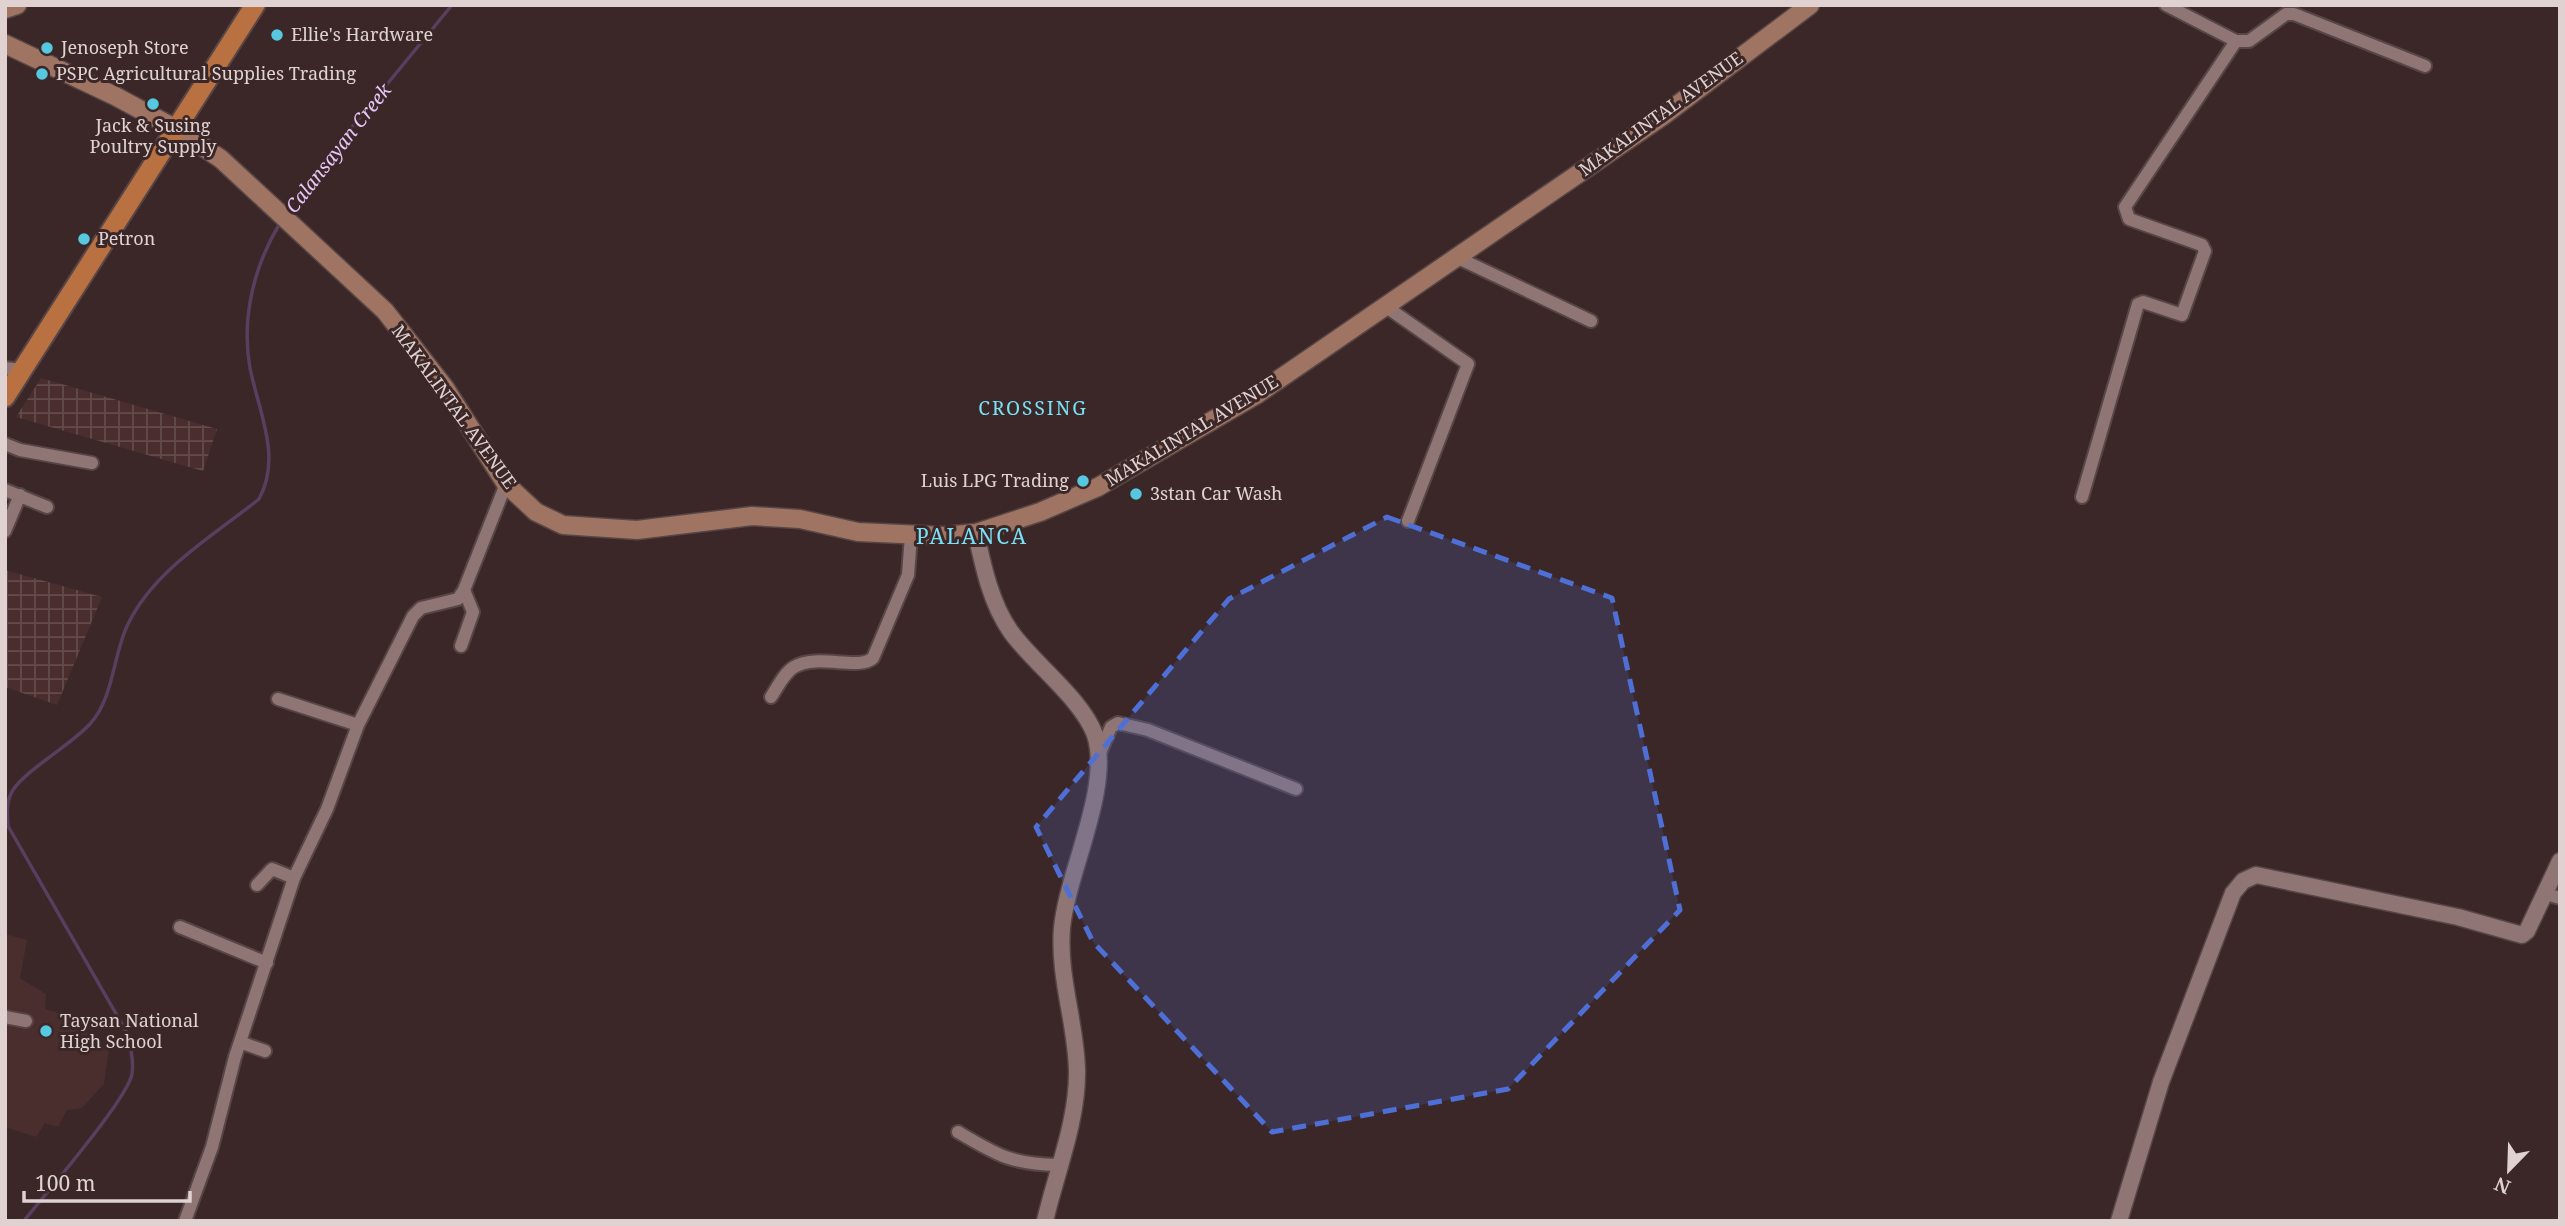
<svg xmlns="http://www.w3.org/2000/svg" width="2565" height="1226" font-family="'Noto Serif',serif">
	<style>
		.built { fill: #4a2e2e }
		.industrial { fill: url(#industrial-grid) }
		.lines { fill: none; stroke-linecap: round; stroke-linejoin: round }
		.stream { stroke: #593f5f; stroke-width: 3.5 }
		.minor-casing { stroke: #574645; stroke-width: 16 }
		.tertiary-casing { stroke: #574645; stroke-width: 19 }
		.secondary-casing { stroke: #574645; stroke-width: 21 }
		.trunk-casing { stroke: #574645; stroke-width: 23 }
		.minor { stroke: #8f7675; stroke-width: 12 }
		.tertiary { stroke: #8f7675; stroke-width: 16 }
		.secondary { stroke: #9f7462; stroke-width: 18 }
		.trunk { stroke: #ba7142; stroke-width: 19 }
		.marked { fill: #4e6fd6; fill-opacity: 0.2; stroke: #4e6fd6; stroke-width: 5; stroke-dasharray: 14 9; stroke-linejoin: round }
		.poi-dot { fill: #56c9e0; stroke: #3b2727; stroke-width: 2.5 }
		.labels { text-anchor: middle; stroke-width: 6; stroke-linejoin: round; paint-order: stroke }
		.poi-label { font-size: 18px; fill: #e0d2d1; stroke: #3b2727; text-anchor: start }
		.street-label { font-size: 18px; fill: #e0d2d1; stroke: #3b2727 }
		.water-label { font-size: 19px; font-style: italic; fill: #e5c6f7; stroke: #3b2727 }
		.neighbourhood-label { font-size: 19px; letter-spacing: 2px; fill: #7ae0f5; stroke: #3b2727 }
		.quarter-label { font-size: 21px; letter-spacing: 2px; fill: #7ae0f5; stroke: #3b2727 }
	</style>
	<defs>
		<pattern id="industrial-grid" width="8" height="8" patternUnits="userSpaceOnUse" patternTransform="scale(1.75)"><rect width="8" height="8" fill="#4a2e2e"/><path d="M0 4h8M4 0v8" fill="none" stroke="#644b4b"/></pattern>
	</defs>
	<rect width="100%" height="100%" fill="#3b2727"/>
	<path class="built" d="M5,934L27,940L20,978L46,994L45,1009L85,1020L90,1042L109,1049L104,1084L82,1108L67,1110L58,1127L45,1123L36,1137L5,1127Z"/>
	<path class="industrial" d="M41,378L217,429L203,471L16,417Z
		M5,570L102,597L57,705L5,687Z"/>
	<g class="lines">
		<path class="stream" d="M286,213L297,194L452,5
			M24,1221C45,1194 127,1100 132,1074C134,1059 130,1045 126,1031L8,826C7,814 6,801 13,790C26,770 72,744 90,724C114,698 113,654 128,624C154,570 213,536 259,499C282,457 259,413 250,368C241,318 254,266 280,223"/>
		<defs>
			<path id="minor" d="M2236,41H2249L2286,14H2294L2425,66
				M1456,257L1591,321
				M1385,306L1468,364L1408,521
				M5,368L23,370
				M5,444L20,450L92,463
				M5,490L47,507
				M2082,497L2138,304L2143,302L2182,315L2205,251L2202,245L2129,219L2125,207L2236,41L2166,5
				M5,531L20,495
				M461,646L473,612L464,590
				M771,697C777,688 784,673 794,667C817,653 859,671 873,658L908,575L911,536
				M278,699L358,725
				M1099,755L1111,727L1118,723L1148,730L1296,789
				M257,885L272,869L294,878
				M2546,894L2560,898
				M180,927L267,963
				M5,1017L26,1021
				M240,1042L265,1051
				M958,1132C997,1155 1011,1164 1057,1165
				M185,1221L212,1147L235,1057L294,878L327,809L358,725L413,616L421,608L458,599L464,590L506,484"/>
			<path id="tertiary" d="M976,533C983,566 991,604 1011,632C1034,664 1082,699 1095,735C1112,787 1067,873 1062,928C1058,976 1076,1023 1077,1070C1078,1120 1056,1173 1045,1221
				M2119,1221L2161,1082L2233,893L2243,881L2256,875L2458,917L2522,935L2527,931L2560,861"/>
			<path id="secondary" d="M5,9L17,5
				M5,44L115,96L178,130L221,159L385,311L445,388L506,484L536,512L563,525L592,527L637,530L752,516L800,519L858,532L944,536L976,533L1040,512L1098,487L1256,395L1664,115L1810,5"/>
			<path id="trunk" d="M5,397L255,5"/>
		</defs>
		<use href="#minor" class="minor-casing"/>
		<use href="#tertiary" class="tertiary-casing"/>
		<use href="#secondary" class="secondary-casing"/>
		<use href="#trunk" class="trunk-casing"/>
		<use href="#minor" class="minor"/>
		<use href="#tertiary" class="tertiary"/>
		<use href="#secondary" class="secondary"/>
		<use href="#trunk" class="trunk"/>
	</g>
	<path class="marked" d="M1387,517L1612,598L1680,910L1508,1089L1272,1132L1093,942L1036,827L1229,599Z"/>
	<g class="poi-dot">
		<circle cx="277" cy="35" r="7"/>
		<circle cx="47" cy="48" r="7"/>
		<circle cx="42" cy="74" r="7"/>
		<circle cx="153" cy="104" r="7"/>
		<circle cx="84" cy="239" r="7"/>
		<circle cx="1083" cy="481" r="7"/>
		<circle cx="1136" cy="494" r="7"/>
		<circle cx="46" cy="1031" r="7"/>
	</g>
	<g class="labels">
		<g class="poi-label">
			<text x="291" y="41">Ellie's Hardware</text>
			<text x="61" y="54">Jenoseph Store</text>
			<text x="56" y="80">PSPC Agricultural Supplies Trading</text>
			<text x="153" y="132" text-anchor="middle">Jack &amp; Susing<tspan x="153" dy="21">Poultry Supply</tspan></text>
			<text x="98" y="245">Petron</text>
			<text x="1069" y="487" text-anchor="end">Luis LPG Trading</text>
			<text x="1150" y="500">3stan Car Wash</text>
			<text x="60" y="1027">Taysan National<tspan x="60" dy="21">High School</tspan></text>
		</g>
		<g class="street-label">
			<text transform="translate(1661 114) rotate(-36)" y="6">MAKALINTAL AVENUE</text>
			<text transform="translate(454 407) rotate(54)" y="6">MAKALINTAL AVENUE</text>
			<text transform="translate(1192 431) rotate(-31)" y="6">MAKALINTAL AVENUE</text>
		</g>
		<g class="water-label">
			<text transform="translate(338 148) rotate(-52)" y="7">Calansayan Creek</text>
		</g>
		<g class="neighbourhood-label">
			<text x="1033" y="415">CROSSING</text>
		</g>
		<g class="quarter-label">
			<text x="972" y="544">PALANCA</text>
		</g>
	</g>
	<rect width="2565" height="1226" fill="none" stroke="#e0d2d1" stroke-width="14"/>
	<g transform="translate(2509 1170) rotate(203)" stroke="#3b2727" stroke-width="5" paint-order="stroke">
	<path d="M0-5L12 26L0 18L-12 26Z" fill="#e0d2d1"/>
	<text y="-10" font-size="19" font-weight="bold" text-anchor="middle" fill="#e0d2d1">N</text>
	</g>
	<path d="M24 1191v10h166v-10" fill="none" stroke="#e0d2d1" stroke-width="3.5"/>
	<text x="35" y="1191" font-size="21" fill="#e0d2d1" stroke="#3b2727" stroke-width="5" paint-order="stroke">100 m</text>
</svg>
